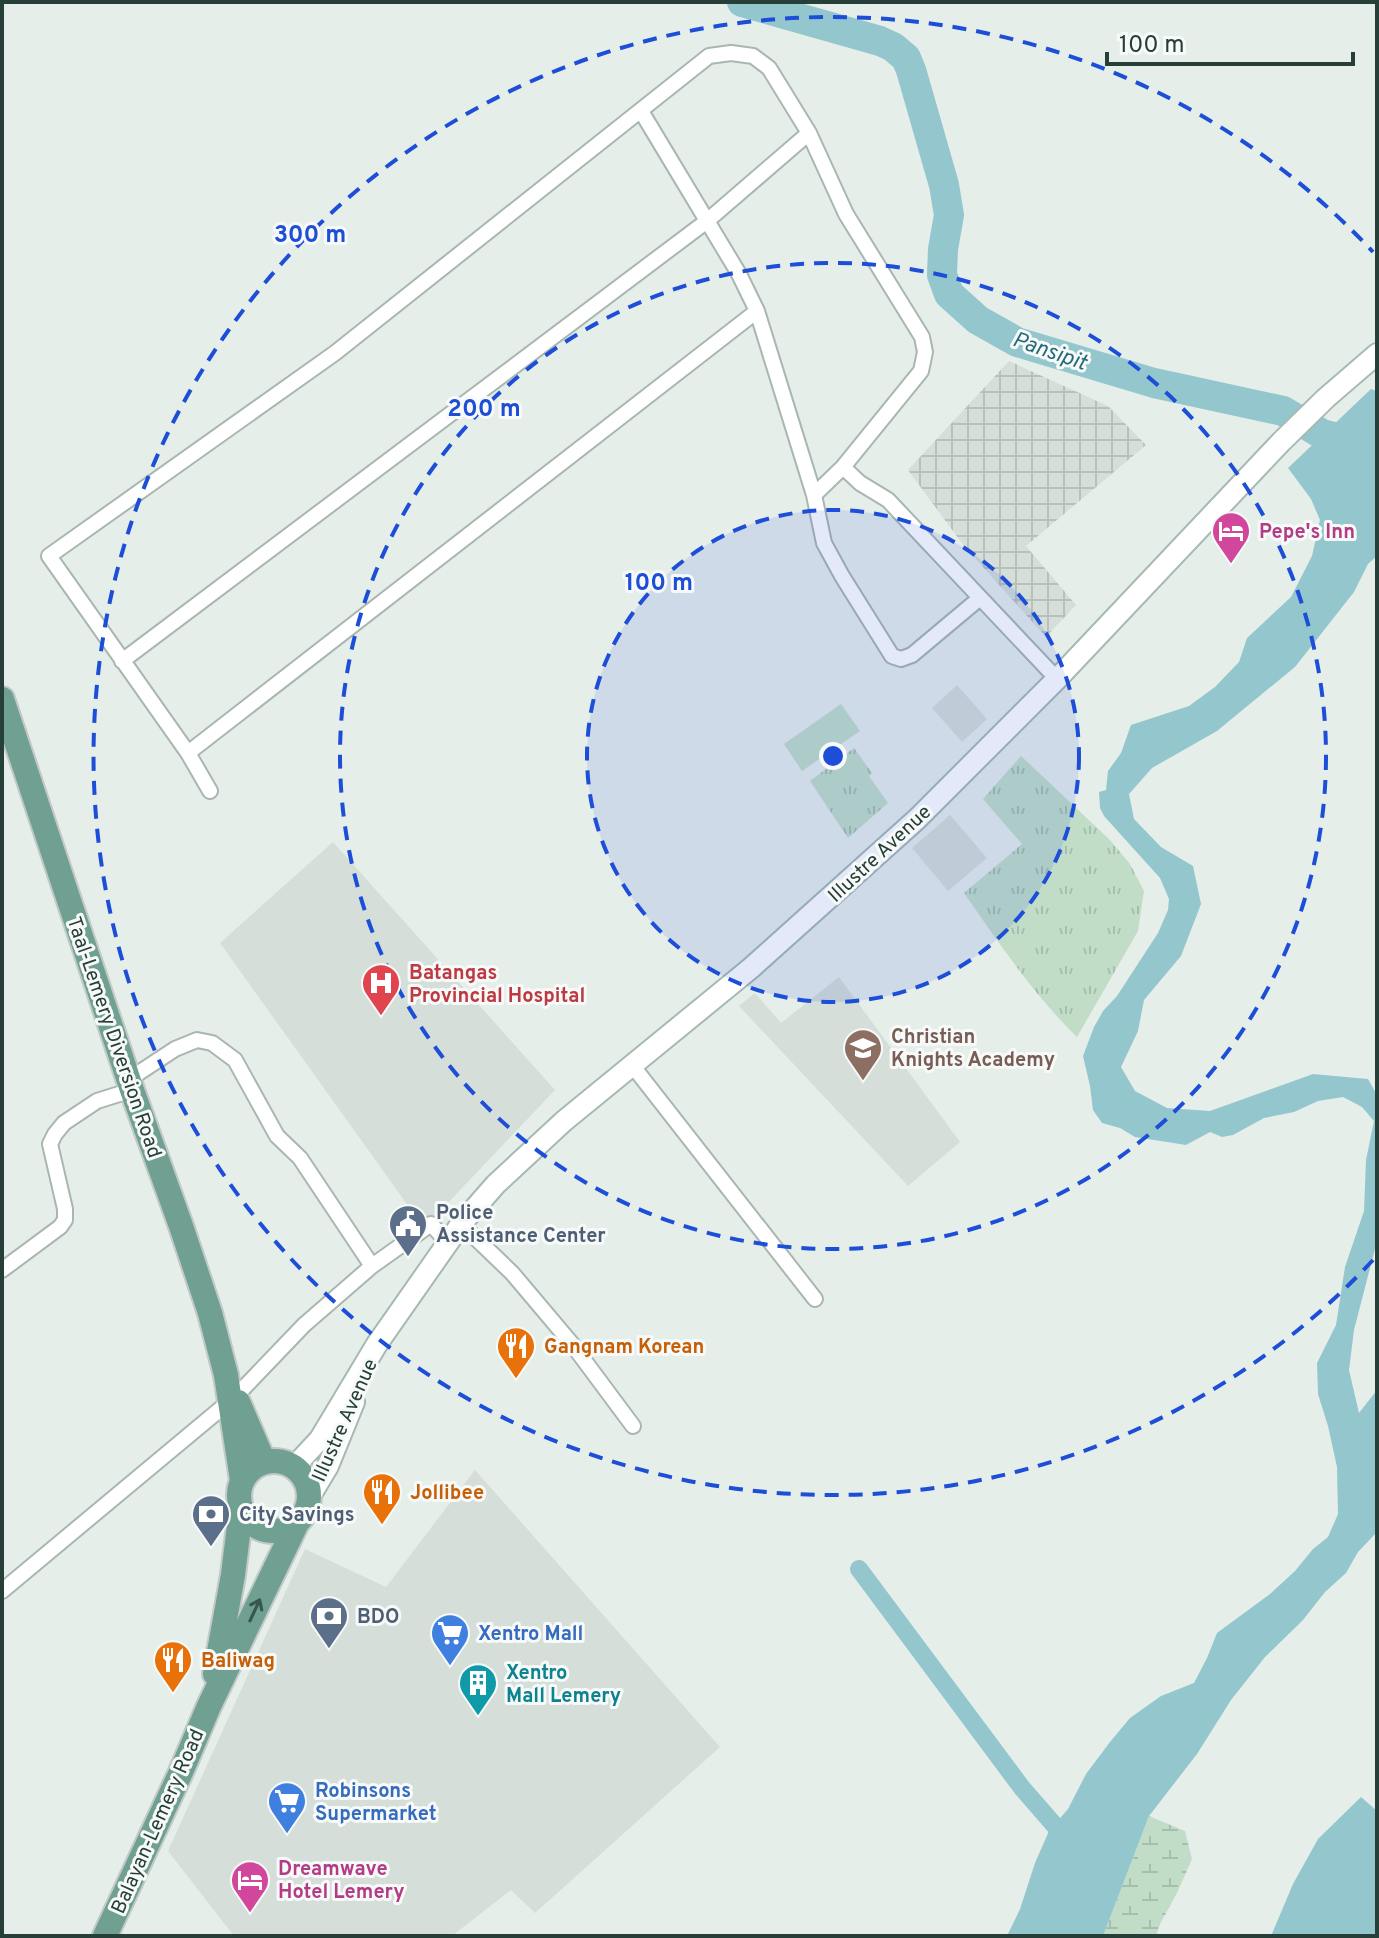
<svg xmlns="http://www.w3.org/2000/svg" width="1379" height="1938" font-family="Overpass,sans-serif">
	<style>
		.built { fill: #d5ded9 }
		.industrial { fill: url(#industrial-grid) }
		.grass { fill: url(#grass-tufts) }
		.wetland { fill: url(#wetland-marsh) }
		.pitch { fill: #c1ddc8 }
		.water { fill: #94c6ce }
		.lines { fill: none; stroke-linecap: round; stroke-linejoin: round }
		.canal { stroke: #94c6ce; stroke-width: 18 }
		.river { stroke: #94c6ce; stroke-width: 30 }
		.minor-casing { stroke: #a9b6b1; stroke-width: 18 }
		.secondary-casing { stroke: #a6b9b2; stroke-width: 24 }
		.primary-casing { stroke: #c2c9c7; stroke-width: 28 }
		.minor { stroke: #fff; stroke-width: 14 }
		.secondary { stroke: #fff; stroke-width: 20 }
		.primary { stroke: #6fa092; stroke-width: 24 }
		.oneway { stroke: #38574e }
		.ring { fill: none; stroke: #1d4ed8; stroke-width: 4; stroke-dasharray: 14 10 }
		.labels { text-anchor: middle; stroke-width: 6; stroke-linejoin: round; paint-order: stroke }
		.hotel-label { font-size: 20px; font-weight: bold; fill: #b23c85; stroke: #f7faf9; text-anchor: start }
		.street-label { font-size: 20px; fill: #263f38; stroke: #f7faf9 }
		.health-label { font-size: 20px; font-weight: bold; fill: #be3a42; stroke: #f7faf9; text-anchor: start }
		.education-label { font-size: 20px; font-weight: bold; fill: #785e54; stroke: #f7faf9; text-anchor: start }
		.service-label { font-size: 20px; font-weight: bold; fill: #4e5e75; stroke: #f7faf9; text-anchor: start }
		.food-label { font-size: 20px; font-weight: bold; fill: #c56008; stroke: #f7faf9; text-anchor: start }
		.shop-label { font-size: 20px; font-weight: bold; fill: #366cbe; stroke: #f7faf9; text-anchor: start }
		.culture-label { font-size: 20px; font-weight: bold; fill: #0d838f; stroke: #f7faf9; text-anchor: start }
		.water-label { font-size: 22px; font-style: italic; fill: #256a77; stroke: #f7faf9 }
		.centre { fill: #1d4ed8; stroke: #f7faf9; stroke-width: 4 }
		.ring-label { font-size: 24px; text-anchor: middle; font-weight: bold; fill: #1d4ed8; stroke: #f7faf9; stroke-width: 6; stroke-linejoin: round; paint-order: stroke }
	</style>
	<defs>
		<pattern id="industrial-grid" width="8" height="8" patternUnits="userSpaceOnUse" patternTransform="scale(2)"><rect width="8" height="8" fill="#d5ded9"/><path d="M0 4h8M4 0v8" fill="none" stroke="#b7c0bb"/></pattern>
		<pattern id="grass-tufts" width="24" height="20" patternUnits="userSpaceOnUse" patternTransform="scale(2)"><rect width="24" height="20" fill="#c1ddc8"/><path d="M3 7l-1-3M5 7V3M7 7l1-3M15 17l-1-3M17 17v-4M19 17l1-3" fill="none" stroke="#a6bfad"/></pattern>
		<pattern id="wetland-marsh" width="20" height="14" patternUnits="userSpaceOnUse" patternTransform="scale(2)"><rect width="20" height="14" fill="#c1ddc8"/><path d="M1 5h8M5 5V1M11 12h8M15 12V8" fill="none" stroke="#a6bfad"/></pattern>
	</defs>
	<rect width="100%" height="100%" fill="#e6eeea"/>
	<path class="built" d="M957,685L987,719L962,742L932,708Z
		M950,815L987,858L948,891L912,848Z
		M333,842L555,1090L424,1228L220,943Z
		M839,977L960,1142L908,1186L739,1006L755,993L781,1023Z
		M475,1470L720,1747L535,1913L511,1890L452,1936H234L168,1851L305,1549L386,1587Z"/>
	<path class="industrial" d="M1009,361L1108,406L1146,445L1026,546L1076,605L1046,637L964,546L908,470Z"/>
	<path class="grass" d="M854,748L872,773L869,776L888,803L848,838L810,781Z
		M1021,756L1110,840L1130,864L1144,891L1138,931L1077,1037C1033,994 999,943 964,893L1022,844L983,799Z"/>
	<path class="wetland" d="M1149,1816L1185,1831L1192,1859L1177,1893L1160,1924L1156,1936H1103Z"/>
	<path class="pitch" d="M841,704L860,731L802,771L784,744Z"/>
	<path class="water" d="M1371,389L1377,391V556L1368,564L1354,592L1295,667L1217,731L1152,768L1129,794L1134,819L1161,847L1193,866L1201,904L1181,956L1144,1000L1138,1031L1121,1067L1135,1091L1167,1108L1210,1111L1313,1074L1368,1079L1377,1095V1241L1354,1330L1349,1370L1359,1413L1377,1390V1532L1358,1552L1346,1573L1325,1592L1303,1620L1265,1657L1231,1700L1197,1754L1149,1816L1103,1936H1007L1020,1909L1035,1863L1049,1831L1068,1809L1086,1774L1110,1742L1130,1718L1161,1696L1194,1683L1207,1658L1217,1633L1270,1594L1295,1571L1313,1549L1328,1537L1338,1514L1337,1467L1328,1426L1318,1394L1317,1363L1336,1325L1345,1267L1364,1211L1366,1160L1374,1121L1362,1107L1343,1097L1318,1101L1294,1112L1264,1118L1233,1135L1222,1137L1210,1132L1186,1145L1135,1137L1120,1128L1102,1123L1093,1110L1090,1086L1083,1056L1094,1027L1103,1011L1117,996L1158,933L1168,910L1169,899L1160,878L1104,816L1100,808L1099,792L1106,790L1108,771L1121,753L1131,725L1189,706L1215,687L1239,662L1247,638L1291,597L1312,556L1320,520L1311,499L1288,468Z
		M1361,1797L1377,1811V1936H1271L1293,1884L1318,1839Z"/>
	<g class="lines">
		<path class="canal" d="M859,1569L1022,1788L1069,1842"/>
		<path class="river" d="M742,2L880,41L893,47L906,58L911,70L944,185L949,215L943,249L942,275L949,294L978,320L1017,342L1154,383L1283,411L1322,434L1367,445L1377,451"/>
		<defs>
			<path id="minor" d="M641,111L739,274L757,311L814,495
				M980,598L912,655L901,659L892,656L842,576L824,543L814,495L843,467L860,483L888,500L1057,679
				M122,661L707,221L809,133
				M188,753L757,311
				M210,791L188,753L49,556L335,353L709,56L731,53L753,56L769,68L809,133L846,214L922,337L925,352L921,371L843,467
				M632,1065L815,1299
				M128,1080L175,1049L197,1040L212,1043L235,1060L277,1136L300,1158L372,1266L431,1224L448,1243
				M461,1224L512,1273L572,1344L633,1426
				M2,1270L60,1227L65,1220V1209L50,1144L55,1134L64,1123L97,1101L132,1090
				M2,1591L236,1396L304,1325L372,1266"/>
			<path id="secondary" d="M294,1467L320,1439L377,1344L461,1224L496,1184L564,1121L751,968L917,819L1057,679L1281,442L1326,398L1377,354
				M310,1496L328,1466L354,1402"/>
			<path id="primary" d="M2,699L132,1090L181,1226L210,1313L226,1375L242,1480
				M238,1402L264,1462
				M239 1496a35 35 0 1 1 70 0a35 35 0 1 1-70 0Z
				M215,1674L233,1575L241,1510
				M105,1936L181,1772L209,1706L296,1525"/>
		</defs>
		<use href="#minor" class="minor-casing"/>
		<use href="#secondary" class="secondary-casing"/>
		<use href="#primary" class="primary-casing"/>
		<use href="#minor" class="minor"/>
		<use href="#secondary" class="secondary"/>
		<use href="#primary" class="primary"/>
	</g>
	<defs><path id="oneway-shaft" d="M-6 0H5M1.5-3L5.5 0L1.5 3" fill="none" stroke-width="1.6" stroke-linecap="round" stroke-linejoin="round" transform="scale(2)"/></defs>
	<use class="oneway" href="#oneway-shaft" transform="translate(255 1610) rotate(-65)"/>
	<circle cx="833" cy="756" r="246" fill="#1d4ed8" fill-opacity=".12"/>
	<g class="ring">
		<circle cx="833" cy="756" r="246"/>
		<circle cx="833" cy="756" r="493"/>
		<path d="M1373 1260A739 739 0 1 1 1373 252"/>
	</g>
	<defs>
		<symbol id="hotel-pin" viewBox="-11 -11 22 30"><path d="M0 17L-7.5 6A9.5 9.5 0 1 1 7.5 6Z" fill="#d1479c" stroke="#f7faf9"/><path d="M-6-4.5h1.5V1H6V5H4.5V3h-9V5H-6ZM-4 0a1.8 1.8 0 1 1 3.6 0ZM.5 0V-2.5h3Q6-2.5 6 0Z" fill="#fff"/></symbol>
		<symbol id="hospital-pin" viewBox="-11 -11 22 30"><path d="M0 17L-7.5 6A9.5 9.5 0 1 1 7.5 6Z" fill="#e0444e" stroke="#f7faf9"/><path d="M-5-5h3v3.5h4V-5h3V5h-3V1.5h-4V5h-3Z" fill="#fff"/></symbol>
		<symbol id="school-pin" viewBox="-11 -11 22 30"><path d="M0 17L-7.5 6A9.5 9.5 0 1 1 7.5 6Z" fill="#8d6e63" stroke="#f7faf9"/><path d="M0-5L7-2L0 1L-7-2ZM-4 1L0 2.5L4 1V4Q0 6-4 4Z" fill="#fff"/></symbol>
		<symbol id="civic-pin" viewBox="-11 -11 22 30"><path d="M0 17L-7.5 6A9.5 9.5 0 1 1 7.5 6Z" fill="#5c6f8a" stroke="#f7faf9"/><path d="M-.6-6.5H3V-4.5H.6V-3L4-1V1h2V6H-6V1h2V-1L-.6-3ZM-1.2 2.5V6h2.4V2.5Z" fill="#fff"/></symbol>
		<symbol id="restaurant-pin" viewBox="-11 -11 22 30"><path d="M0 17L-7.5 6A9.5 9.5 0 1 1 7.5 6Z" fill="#e8710a" stroke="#f7faf9"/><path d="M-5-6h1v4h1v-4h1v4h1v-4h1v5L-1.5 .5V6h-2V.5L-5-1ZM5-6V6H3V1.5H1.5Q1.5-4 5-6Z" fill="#fff"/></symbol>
		<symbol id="bank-pin" viewBox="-11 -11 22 30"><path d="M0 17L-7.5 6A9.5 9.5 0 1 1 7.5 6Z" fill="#5c6f8a" stroke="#f7faf9"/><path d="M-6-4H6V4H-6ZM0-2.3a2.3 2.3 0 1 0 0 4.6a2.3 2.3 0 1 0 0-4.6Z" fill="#fff"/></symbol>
		<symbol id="supermarket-pin" viewBox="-11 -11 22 30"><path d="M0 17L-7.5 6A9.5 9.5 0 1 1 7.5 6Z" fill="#3f7fe0" stroke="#f7faf9"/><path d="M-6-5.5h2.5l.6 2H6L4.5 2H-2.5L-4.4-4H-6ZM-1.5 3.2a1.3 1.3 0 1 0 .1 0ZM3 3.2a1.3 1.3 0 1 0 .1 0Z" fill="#fff"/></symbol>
		<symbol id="building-pin" viewBox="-11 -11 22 30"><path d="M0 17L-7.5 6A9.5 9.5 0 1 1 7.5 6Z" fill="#0f9aa8" stroke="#f7faf9"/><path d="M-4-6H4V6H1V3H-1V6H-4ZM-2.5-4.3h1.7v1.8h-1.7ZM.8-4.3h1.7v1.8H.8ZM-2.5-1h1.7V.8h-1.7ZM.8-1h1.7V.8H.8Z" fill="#fff"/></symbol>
	</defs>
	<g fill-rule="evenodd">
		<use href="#hotel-pin" x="1209" y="509" width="44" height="60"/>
		<use href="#hospital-pin" x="359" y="961" width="44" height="60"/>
		<use href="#school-pin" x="841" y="1026" width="44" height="60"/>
		<use href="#civic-pin" x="386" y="1202" width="44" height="60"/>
		<use href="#restaurant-pin" x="494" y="1324" width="44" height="60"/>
		<use href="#restaurant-pin" x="360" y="1470" width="44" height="60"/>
		<use href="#bank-pin" x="189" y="1492" width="44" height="60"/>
		<use href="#bank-pin" x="307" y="1594" width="44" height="60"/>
		<use href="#supermarket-pin" x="428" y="1611" width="44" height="60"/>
		<use href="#restaurant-pin" x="151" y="1638" width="44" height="60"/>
		<use href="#building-pin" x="456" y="1661" width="44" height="60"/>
		<use href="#supermarket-pin" x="265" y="1779" width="44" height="60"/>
		<use href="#hotel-pin" x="228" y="1858" width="44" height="60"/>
	</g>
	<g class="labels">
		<g class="hotel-label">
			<text x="1259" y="538">Pepe's Inn</text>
			<text x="278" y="1875">Dreamwave<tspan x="278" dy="23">Hotel Lemery</tspan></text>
		</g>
		<g class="street-label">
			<text transform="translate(879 853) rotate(-43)" y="7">Illustre Avenue</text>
			<text transform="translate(115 1037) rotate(71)" y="7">Taal-Lemery Diversion Road</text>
			<text transform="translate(344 1420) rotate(-66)" y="7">Illustre Avenue</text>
			<text transform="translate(157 1821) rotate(-66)" y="7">Balayan-Lemery Road</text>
		</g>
		<g class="health-label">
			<text x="409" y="979">Batangas<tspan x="409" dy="23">Provincial Hospital</tspan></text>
		</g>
		<g class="education-label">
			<text x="891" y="1043">Christian<tspan x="891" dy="23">Knights Academy</tspan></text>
		</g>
		<g class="service-label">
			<text x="436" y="1219">Police<tspan x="436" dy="23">Assistance Center</tspan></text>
			<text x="239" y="1521">City Savings</text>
			<text x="357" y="1623">BDO</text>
		</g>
		<g class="food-label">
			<text x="544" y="1353">Gangnam Korean</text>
			<text x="410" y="1499">Jollibee</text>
			<text x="201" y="1667">Baliwag</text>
		</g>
		<g class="shop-label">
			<text x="478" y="1640">Xentro Mall</text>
			<text x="315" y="1797">Robinsons<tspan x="315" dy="23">Supermarket</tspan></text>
		</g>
		<g class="culture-label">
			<text x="506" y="1679">Xentro<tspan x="506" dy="23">Mall Lemery</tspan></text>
		</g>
		<g class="water-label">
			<text transform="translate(1050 350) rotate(19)" y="8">Pansipit</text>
		</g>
	</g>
	<circle cx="833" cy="756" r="12" class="centre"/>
	<g class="ring-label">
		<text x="310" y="242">300 m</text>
		<text x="484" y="416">200 m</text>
		<text x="659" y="590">100 m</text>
	</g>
	<rect width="1379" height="1938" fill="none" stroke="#263f38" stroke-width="8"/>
	<path d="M1107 52v12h246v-12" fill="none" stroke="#263f38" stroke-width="4"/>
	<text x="1119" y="52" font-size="24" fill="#263f38" stroke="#f7faf9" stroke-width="6" paint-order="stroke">100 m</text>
</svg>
